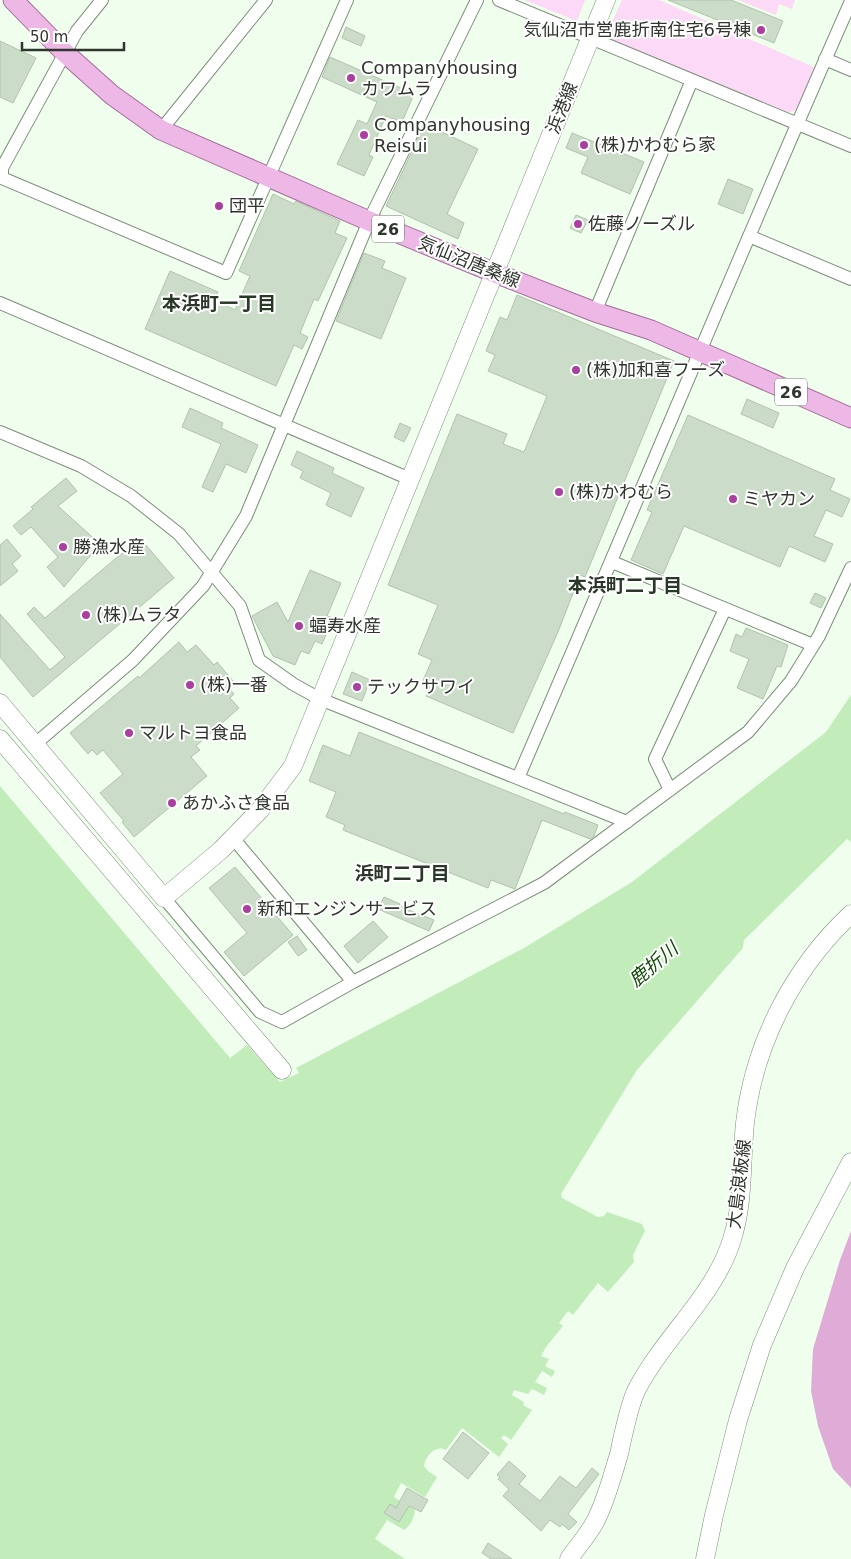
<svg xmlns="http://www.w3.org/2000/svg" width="851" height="1559" font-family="'DejaVu Sans','Noto Sans JP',sans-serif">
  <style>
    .green { fill: #fcd9f6 }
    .forest { fill: #deacd6 }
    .water { fill: #c2edbb }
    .building { fill: #cbddc8; stroke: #b1c3ae }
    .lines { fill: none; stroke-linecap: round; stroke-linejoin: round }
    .street-casing { stroke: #7d8d7a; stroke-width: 14 }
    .secondary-casing { stroke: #7d8d7a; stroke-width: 19 }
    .primary-casing { stroke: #a36c9b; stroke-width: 21 }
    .street { stroke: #fff; stroke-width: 12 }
    .secondary { stroke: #fff; stroke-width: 18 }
    .primary { stroke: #eeb8e6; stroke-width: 19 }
    .poi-dot { fill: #aa3f9f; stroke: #fff; stroke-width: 2 }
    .labels { text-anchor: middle; stroke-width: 4; stroke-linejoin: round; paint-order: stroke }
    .shield { fill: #fff; stroke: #6d726c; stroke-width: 1 }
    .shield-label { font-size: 16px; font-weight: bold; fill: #2f362d }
    .poi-label { font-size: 18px; fill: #2f362d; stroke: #fff; text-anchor: start }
    .street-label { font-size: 18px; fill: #2f362d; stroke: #fff }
    .neighbourhood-label { font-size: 19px; font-weight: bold; fill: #2a3828; stroke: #fff }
    .water-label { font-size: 19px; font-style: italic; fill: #124b09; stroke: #fff }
  </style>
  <rect width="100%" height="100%" fill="#f0feed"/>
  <path class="green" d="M524,0H585L577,21Z
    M622,0H659L816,68L795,111L788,112L613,41L608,32Z
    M738,0H795L792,9L779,4L776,15Z"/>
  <path class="forest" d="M851,1231V1488L833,1469L818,1426L811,1391L813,1349L840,1260Z"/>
  <path class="water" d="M851,695V842L847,839L744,940L743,948L637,1070L561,1194L562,1198L598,1217L604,1216L607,1212L642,1224L645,1231L633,1255L634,1262L608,1292L598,1283L573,1315L568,1311L559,1323L563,1326L546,1347L541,1356L549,1359L545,1366L555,1371L552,1377L542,1371L535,1382L547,1388L544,1395L532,1389L528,1394L514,1390L512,1395L524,1402L523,1405L532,1410L511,1440L504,1435L501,1438L508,1444L499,1457L462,1428L446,1450C436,1444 425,1456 424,1466L428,1471L437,1477L425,1497L401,1483L394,1497L415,1510C414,1519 411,1525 404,1530L387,1520L375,1539L405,1559H0V786L230,1058L247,1045L280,1082L299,1073L296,1068L524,948L632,882L826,732Z"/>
  <path class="building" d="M668,0H731L783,21L774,43Z
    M346,27L365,36L361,46L342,38Z
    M0,41L36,58L13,103L0,97Z
    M330,57L414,94L402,122L386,116L369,155L373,157L364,176L337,164L358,120L367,124L377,102L322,77Z
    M425,124L478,149L447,214L464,223L458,239L386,206Z
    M572,133L644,162L630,194L581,173L588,157L566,148Z
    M728,179L753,189L743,214L718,204Z
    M273,194L294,204L296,201L340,221L335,233L347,238L318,301L314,299L300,333L308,337L302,349L294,345L276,386L145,329L170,271L218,292L215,300L235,310L250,276L239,271Z
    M576,215L588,220L581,233L570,228Z
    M364,253L385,261L382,268L406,278L381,339L336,321Z
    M517,295L674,361L585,577L580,575L558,632L513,733L426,696L430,687L422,683L432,660L418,654L438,605L388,585L457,414L507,434L503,444L524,452L547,396L488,371L495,355L486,351L500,317L507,320Z
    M747,399L779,413L773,428L741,414Z
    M190,408L223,423L221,428L258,445L246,473L226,464L213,492L202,487L221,444L182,427Z
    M688,415L835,479L830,490L850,499L842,517L826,510L814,536L833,544L825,562L789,546L780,567L684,526L663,574L631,560L652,512L647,510Z
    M400,423L411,428L404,442L394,437Z
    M297,451L334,468L332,473L364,488L351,517L326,505L331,493L300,478L303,471L291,465Z
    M66,478L77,491L58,506L100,544L64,587L47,567L58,557L31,527L21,535L13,526L33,509L31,507Z
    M140,538L174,578L33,697L0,657V614L50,670L65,657L27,614L34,607L45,618Z
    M7,539L21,556L12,564L18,571L0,586V545Z
    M310,570L341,583L327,616L333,618L322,644L315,641L309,654L301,651L295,665L273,656L252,616L277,602L288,622Z
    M815,593L826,598L821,608L810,603Z
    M746,628L788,645L781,667L777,666L763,699L737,688L749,659L730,651L736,634L742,637Z
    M179,642L187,652L196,645L214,665L217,662L233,681L227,686L234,694L230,698L239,708L196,746L200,750L191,757L207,776L134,837L122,822L124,821L100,793L123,774L103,750L97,755L92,750L88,754L70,733L138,676L139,678Z
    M352,672L370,680L362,701L343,694Z
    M359,732L564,814L565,812L598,825L594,836L590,839L542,820L515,889L491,880L488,888L343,830L345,825L326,817L336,792L309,781L323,745L350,756Z
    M235,867L293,935L244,976L224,952L247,933L209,888Z
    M384,897L400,904L399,906L434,920L429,931L378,909Z
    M373,921L388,937L358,963L344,946Z
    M297,936L307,950L298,956L288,942Z
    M463,1432L489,1453L468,1479L443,1459Z
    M509,1461L526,1476L519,1484L540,1501L560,1476L576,1488L592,1468L599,1474L568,1514L577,1522L569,1530L562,1524L560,1527L550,1520L541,1531L503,1496L509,1489L498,1479L500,1477L497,1475Z
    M407,1488L428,1500L421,1512L409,1506L399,1522L384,1513L390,1504L396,1508Z
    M488,1543L512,1559H491L482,1553Z"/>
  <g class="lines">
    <g class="street-casing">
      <path id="street" d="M102,0L77,31L2,168V178L226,273L347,0
        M499,0L851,146
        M825,59L851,70
        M161,130L266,0
        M749,236L851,279
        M0,303L410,479
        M595,312L692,80
        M0,432L81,466L131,496L179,534L240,606L259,660L293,684L320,699L627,822
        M612,562L813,645
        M34,745L133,660L203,586L246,516L369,221L477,0
        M518,778C630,520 737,259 851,1
        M670,790L655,759L725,609
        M233,838L353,982
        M164,898L260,1012L282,1022L353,982L544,883L748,732L791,681L819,636L851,568"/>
    </g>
    <g class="secondary-casing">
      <path id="secondary" d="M0,703L164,898L221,850L260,810L293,766L606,0
        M0,739L282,1070
        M569,1559C577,1547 588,1535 595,1522C606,1501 612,1477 619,1454C623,1436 629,1404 637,1389C665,1335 717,1294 733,1236C744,1199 741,1161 745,1123C754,1044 793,968 851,914
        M705,1559L714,1515L738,1420L762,1345L795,1268L851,1162"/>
    </g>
    <g class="primary-casing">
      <path id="primary" d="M13,0L65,53L112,95L161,130L369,221L495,273L595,312L651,330L851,418"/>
    </g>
    <use href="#street" class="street"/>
    <use href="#secondary" class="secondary"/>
    <use href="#primary" class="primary"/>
  </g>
  <g class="poi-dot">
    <circle cx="761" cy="30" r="5"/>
    <circle cx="351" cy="78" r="5"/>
    <circle cx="364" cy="135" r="5"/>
    <circle cx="584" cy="145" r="5"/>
    <circle cx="219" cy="206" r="5"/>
    <circle cx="578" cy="224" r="5"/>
    <circle cx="576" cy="370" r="5"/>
    <circle cx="559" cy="492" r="5"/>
    <circle cx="733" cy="499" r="5"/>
    <circle cx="63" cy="547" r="5"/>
    <circle cx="86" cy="615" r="5"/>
    <circle cx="299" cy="626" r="5"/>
    <circle cx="190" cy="685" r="5"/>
    <circle cx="357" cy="687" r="5"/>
    <circle cx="129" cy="733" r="5"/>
    <circle cx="172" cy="803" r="5"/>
    <circle cx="247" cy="909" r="5"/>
  </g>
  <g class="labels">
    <g class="shield">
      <rect x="372" y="215.5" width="32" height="27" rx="4"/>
      <rect x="775" y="378.5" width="32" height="27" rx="4"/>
    </g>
    <g class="shield-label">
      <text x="388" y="235">26</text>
      <text x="791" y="398">26</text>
    </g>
    <g class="poi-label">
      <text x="751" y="36" text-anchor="end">気仙沼市営鹿折南住宅6号棟</text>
      <text x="361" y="74">Companyhousing<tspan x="361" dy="21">カワムラ</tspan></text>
      <text x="374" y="131">Companyhousing<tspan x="374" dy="21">Reisui</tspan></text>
      <text x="594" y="151">(株)かわむら家</text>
      <text x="229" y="212">団平</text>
      <text x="588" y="230">佐藤ノーズル</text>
      <text x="586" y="376">(株)加和喜フーズ</text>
      <text x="569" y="498">(株)かわむら</text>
      <text x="743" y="505">ミヤカン</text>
      <text x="73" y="553">勝漁水産</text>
      <text x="96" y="621">(株)ムラタ</text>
      <text x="309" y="632">蝠寿水産</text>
      <text x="200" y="691">(株)一番</text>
      <text x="367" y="693">テックサワイ</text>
      <text x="139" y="739">マルトヨ食品</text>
      <text x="182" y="809">あかふさ食品</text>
      <text x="257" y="915">新和エンジンサービス</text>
    </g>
    <g class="street-label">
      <text transform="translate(562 108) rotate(-68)" y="6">浜港線</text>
      <text transform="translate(469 262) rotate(22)" y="6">気仙沼唐桑線</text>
      <text transform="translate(739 1184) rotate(-83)" y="6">大島浪板線</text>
    </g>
    <g class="neighbourhood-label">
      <text x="219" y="310">本浜町一丁目</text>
      <text x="625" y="592">本浜町二丁目</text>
      <text x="402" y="880">浜町二丁目</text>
    </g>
    <g class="water-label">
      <text transform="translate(653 964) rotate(-40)" y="7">鹿折川</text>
    </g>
  </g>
  <path d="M22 42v8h102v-8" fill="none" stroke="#2f362d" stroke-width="2.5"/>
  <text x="30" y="42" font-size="15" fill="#2f362d" stroke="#ffffff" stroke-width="4" paint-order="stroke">50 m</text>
</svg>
